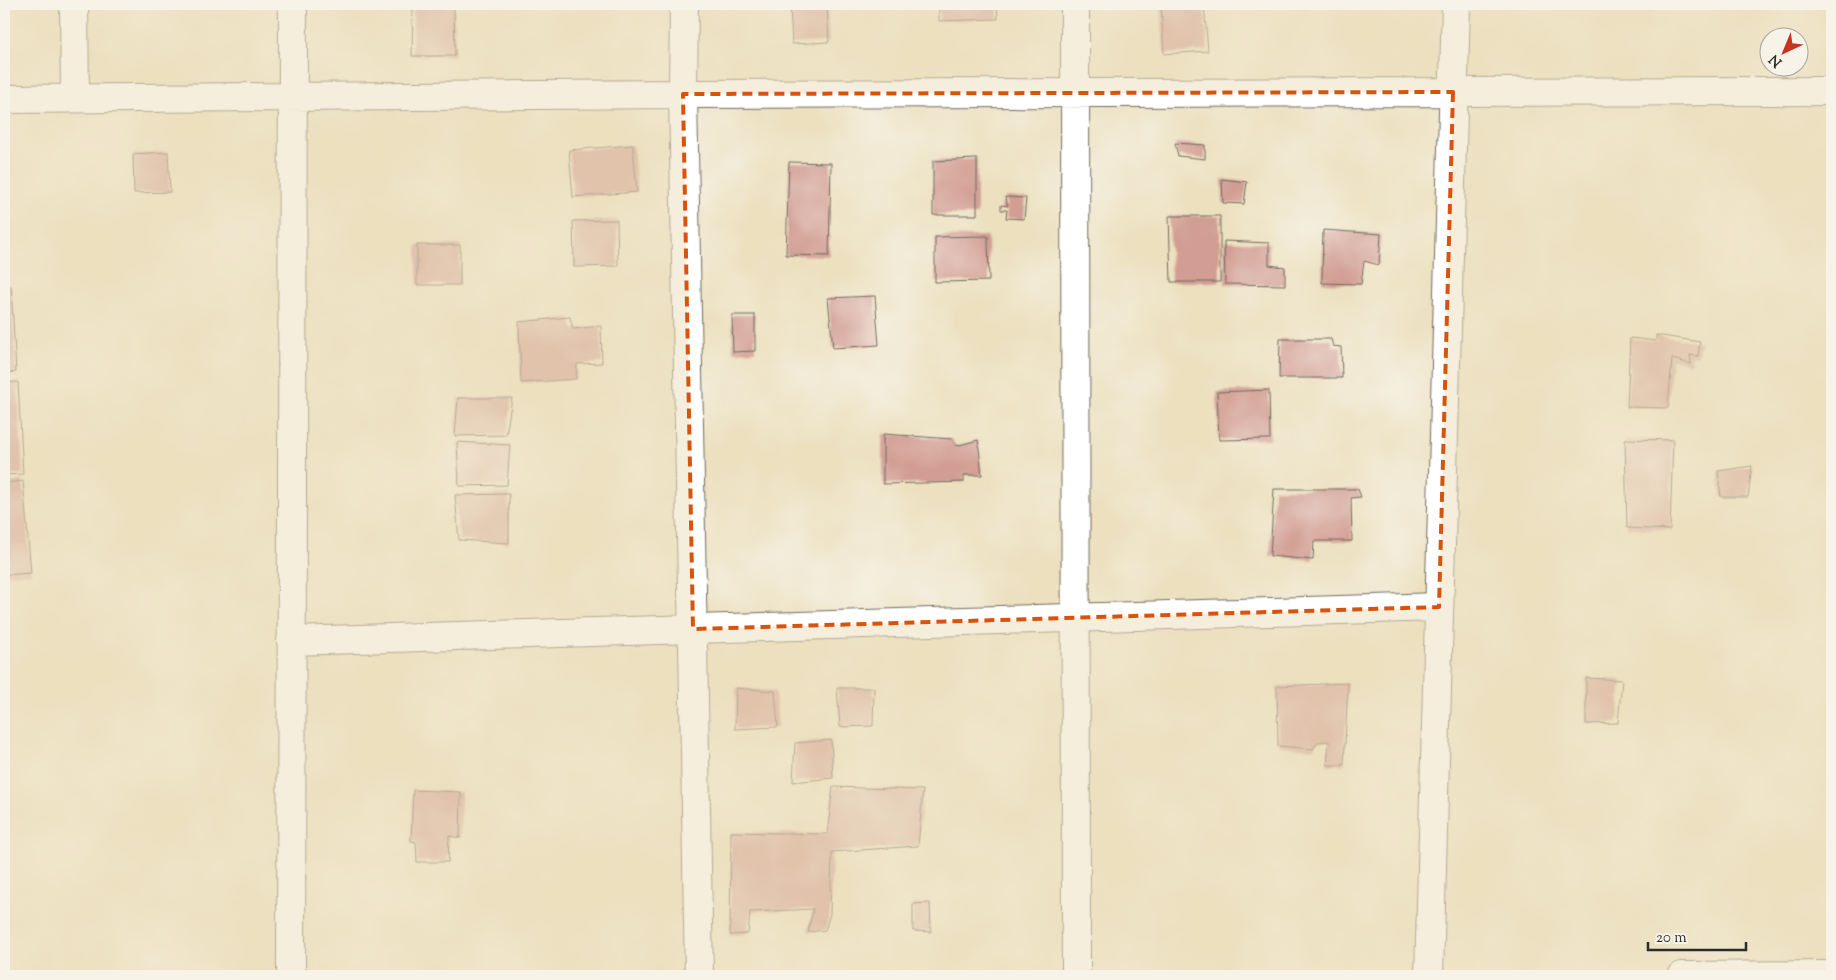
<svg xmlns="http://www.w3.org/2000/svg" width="1836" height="980" font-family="'Sorts Mill Goudy',serif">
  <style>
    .building { fill: #d29d93 }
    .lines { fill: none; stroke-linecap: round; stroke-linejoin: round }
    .minor-casing { stroke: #6f6a5f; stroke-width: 30 }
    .minor { stroke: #fff; stroke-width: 28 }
    .marked { fill: none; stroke: #d5540f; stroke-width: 4; stroke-dasharray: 10 6; stroke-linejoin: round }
  </style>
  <rect width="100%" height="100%" fill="#f7f3e8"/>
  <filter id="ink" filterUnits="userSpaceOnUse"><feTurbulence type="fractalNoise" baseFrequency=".02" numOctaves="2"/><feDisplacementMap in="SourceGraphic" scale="10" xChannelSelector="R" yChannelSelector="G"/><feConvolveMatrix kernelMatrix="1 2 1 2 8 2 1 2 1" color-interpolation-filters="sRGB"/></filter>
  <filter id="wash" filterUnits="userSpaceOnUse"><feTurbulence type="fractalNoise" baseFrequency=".0096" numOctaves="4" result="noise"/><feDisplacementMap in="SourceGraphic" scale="20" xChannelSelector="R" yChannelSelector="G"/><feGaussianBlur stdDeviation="1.12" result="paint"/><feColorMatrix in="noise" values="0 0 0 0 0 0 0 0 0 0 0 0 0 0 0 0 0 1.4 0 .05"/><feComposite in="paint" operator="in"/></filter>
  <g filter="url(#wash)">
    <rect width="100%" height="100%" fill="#ece0bf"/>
    <g id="blocks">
      <path class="building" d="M413,4H454L455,56H412Z
        M790,4H827L829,42L792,44Z
        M939,4H997L998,19L939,21Z
        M1204,4L1208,51L1164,54L1161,5Z
        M1175,143L1205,145V159L1178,156Z
        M633,145L637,192L573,197L569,150Z
        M168,152L170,192L134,193L133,154Z
        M977,159V215H933V161Z
        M789,162L831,163L829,256L786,255Z
        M1222,179L1247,182L1244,204L1223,203Z
        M1005,197L1026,198L1024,219L1006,218L1007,210H1001V205L1008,206Z
        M1169,216H1220V282H1171Z
        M617,220L618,266L574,267L573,221Z
        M1323,230L1381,234L1379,265L1364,261L1361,284L1322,283Z
        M988,236L989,281L935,282V237Z
        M1224,241L1269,243V265L1285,267V285L1225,284Z
        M417,245H460V285H417Z
        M4,286H11L16,372L4,373Z
        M875,296L879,345L833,348L828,298Z
        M732,315H755V351L733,352Z
        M570,317L573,329L601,326L602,363L577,364L576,379L521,383L519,322Z
        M1656,335L1700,342L1698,356L1690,355L1691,364L1672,359L1668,408L1627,407L1630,338L1656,341Z
        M1280,339H1331L1333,346L1341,347L1342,378H1279Z
        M18,382L23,474L4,475V383Z
        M1269,390L1270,439L1219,440L1217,392Z
        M458,398H512L506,435L455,436Z
        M883,434L952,439L956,446L978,440L982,475H964V482L883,484Z
        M1625,439L1673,440L1670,530L1627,528Z
        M457,442L510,445L507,485L459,486Z
        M1752,466L1748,497H1721L1718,471Z
        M23,481L31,573L4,575V483Z
        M1274,489H1358L1361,497L1351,498L1352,541H1314L1313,560L1270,556Z
        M509,494V543L459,540L455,495Z
        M1586,678L1622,680L1618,723L1586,724Z
        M1348,683L1344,765H1327L1329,741L1318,742L1313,749L1278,746L1277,686Z
        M736,688L775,691L778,727L735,729Z
        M837,688H874L873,726L840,727Z
        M831,740L833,778L793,782L795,743Z
        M833,787L923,790L918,846L832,852L830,914L825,930L808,932L813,909L750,912L748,934L730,935L731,832L827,834Z
        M413,790L461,792L460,838L449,836L448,862H417L416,842L411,841Z
        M930,903L931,932L913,931V904Z"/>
    </g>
  </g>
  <g filter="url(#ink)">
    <use href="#blocks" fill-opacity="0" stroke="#6f6a5f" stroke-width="1"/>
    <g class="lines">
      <g class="minor-casing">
        <path id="minor" d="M74,4L75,98
          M684,4L683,94L699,976
          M1075,4L1076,976
          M4,99L683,94L1832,91
          M291,641L1439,607
          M291,976L293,4
          M1429,976L1456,4
          M1682,976L1832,975"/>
      </g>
      <use href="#minor" class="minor"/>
    </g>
  </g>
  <path d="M0 0H1836V980H0ZM1453,92L1439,607L693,629L683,94Z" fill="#ece0bf" fill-opacity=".55" fill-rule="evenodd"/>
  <path class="marked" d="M1453,92L1439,607L693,629L683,94Z"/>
  <rect width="1836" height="980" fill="none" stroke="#f7f3e8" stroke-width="20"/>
  <g transform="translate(1784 52) rotate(224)"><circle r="24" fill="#f7f3e8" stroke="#a5a39c"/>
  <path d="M0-4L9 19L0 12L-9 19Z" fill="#c8321e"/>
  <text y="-8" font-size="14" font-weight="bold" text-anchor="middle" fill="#2b2b2b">N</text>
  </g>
  <path d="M1648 942v8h98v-8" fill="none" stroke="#2b2b2b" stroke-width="2.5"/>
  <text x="1656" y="942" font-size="15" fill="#2b2b2b" stroke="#f7f3e8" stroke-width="4" paint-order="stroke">20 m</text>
</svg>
